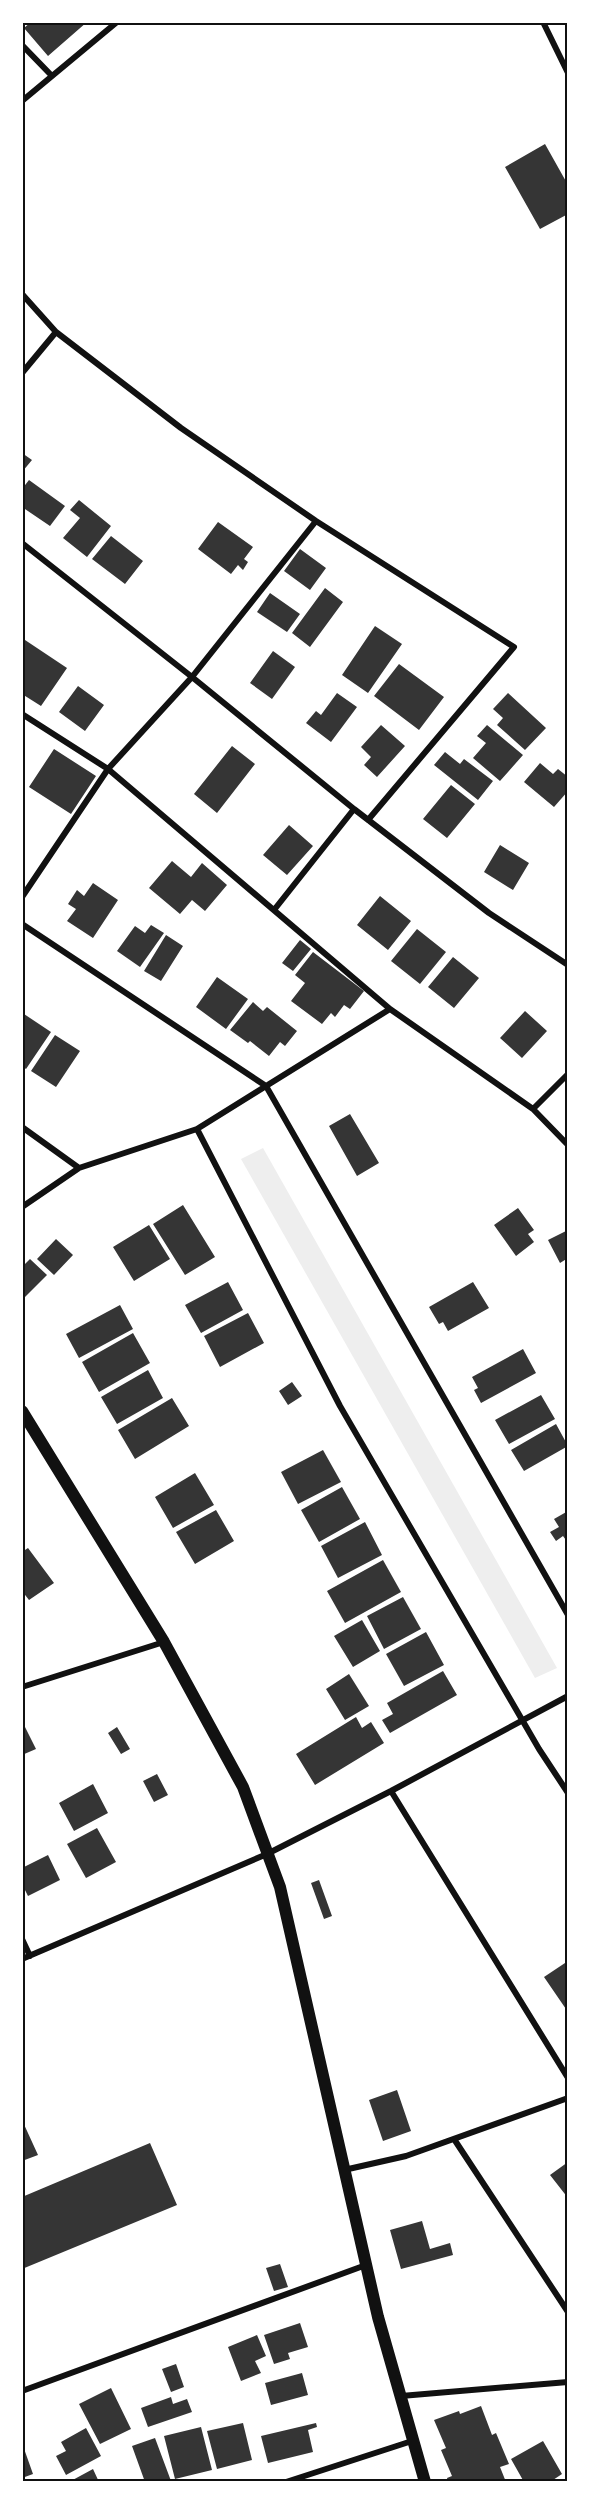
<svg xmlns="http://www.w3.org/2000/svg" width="590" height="2504" font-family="'Fira Sans',sans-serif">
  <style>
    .green { fill: #eee }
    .building { fill: #353535 }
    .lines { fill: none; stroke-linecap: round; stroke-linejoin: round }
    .minor { stroke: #111; stroke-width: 6 }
    .secondary { stroke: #111; stroke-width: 12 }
    .neatline { fill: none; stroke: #111; stroke-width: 2 }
  </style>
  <rect width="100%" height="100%" fill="#fff"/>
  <path class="green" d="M263,1148L557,1668L535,1678L241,1159Z"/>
  <path class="building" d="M31,22H87L48,56L24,28Z
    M545,144L568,185V214L540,229L505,167Z
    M22,453L32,460L22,472Z
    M29,480L65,506L50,526L22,507V489Z
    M79,500L111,526L87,557L63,538L80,518L70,510Z
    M218,522L253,547L244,559L248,562L243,570L238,565L231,574L198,549Z
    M111,536L143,561L125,584L92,559Z
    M300,549L326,568L310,590L284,571Z
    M325,588L343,602L310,647L292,633Z
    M270,593L300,614L287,632L257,612Z
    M375,626L402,644L368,693L342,675Z
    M22,638L67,668L41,706L22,694Z
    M273,651L295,667L272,699L250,683Z
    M399,664L444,697L419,730L374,696Z
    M78,686L104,705L85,731L59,712Z
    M337,693L357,707L331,742L306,723L316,711L321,715Z
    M508,693L546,728L525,750L497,725L503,718L493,709Z
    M381,725L405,746L377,777L364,765L371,757L361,747Z
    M487,725L523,755L500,781L473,758L486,743L477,736Z
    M232,746L255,764L217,813L194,794Z
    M54,749L96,776L71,814L29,787Z
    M445,752L460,764L464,759L493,781L478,800L434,765Z
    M540,763L553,774L558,769L568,777V791L554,807L524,782Z
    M451,785L475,804L447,838L423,819Z
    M289,825L313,846L287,875L263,855Z
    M500,845L529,863L513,890L484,872Z
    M172,861L191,877L202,863L227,885L205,911L192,900L180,914L149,888Z
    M93,883L118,900L93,938L67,921L76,909L68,904L77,890L84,896Z
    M380,896L411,921L388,950L357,925Z
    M151,925L164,933L140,967L117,951L135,926L145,933Z
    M417,929L446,952L420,984L391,961Z
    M166,935L183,946L161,981L144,971Z
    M300,940L311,949L293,971L282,963Z
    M313,952L364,991L350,1009L344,1005L335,1017L331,1013L322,1024L291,1001L305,983L295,975Z
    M453,957L479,978L454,1008L428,987Z
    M217,977L248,999L226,1029L196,1007Z
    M253,1002L263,1011L267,1007L297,1031L285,1046L280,1042L269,1056L250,1041L248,1043L230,1030Z
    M525,1011L547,1031L522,1058L500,1038Z
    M24,1014L51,1032L26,1069L22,1066Z
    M55,1035L80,1051L56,1087L31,1071Z
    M350,1114L379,1163L357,1176L329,1126Z
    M183,1205L215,1257L185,1275L153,1224Z
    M518,1208L534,1230L528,1234L534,1242L516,1256L494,1225Z
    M149,1225L170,1259L134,1281L113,1247Z
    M568,1230V1258L560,1263L548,1240Z
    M56,1239L73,1255L54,1275L37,1259Z
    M30,1259L47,1275L22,1300V1267Z
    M228,1282L243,1310L201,1333L185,1305Z
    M473,1282L489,1308L448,1331L443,1322L439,1324L429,1307Z
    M120,1305L133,1329L79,1358L66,1334Z
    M248,1313L264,1343L220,1367L204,1336Z
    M133,1333L150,1363L99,1392L82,1362Z
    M523,1349L536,1373L481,1403L474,1390L478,1388L472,1377Z
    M148,1370L163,1398L117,1424L101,1397Z
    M292,1382L302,1396L288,1405L279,1391Z
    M541,1395L555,1419L509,1444L495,1420Z
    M172,1398L189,1426L135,1459L118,1430Z
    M556,1424L568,1446L524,1471L511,1450Z
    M323,1450L341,1482L298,1504L281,1472Z
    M195,1473L214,1505L173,1528L155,1497Z
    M342,1487L360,1519L319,1542L301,1510Z
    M216,1510L234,1541L195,1564L176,1532Z
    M568,1511V1543L563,1536L556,1541L550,1532L559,1527L554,1519Z
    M365,1522L382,1555L338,1578L321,1546Z
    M28,1548L54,1583L29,1600L22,1591V1552Z
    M383,1560L401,1592L345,1623L327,1591Z
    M403,1597L421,1629L384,1649L367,1616Z
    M362,1620L380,1651L353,1667L334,1636Z
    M426,1632L444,1665L404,1686L386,1654Z
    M443,1671L457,1695L390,1733L382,1720L393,1714L387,1703Z
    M349,1674L369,1706L345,1720L326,1689Z
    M356,1717L362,1728L371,1722L384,1743L315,1785L296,1754Z
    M22,1721L36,1749L22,1755Z
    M117,1727L130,1749L121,1754L108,1733Z
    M157,1774L168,1795L154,1802L143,1781Z
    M93,1784L108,1813L74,1831L59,1803Z
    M97,1828L116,1862L86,1878L67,1844Z
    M48,1855L60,1880L28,1896L22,1884V1868Z
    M319,1880L332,1916L324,1919L311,1883Z
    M568,1961V2012L544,1977Z
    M397,2090L411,2131L383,2141L369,2100Z
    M22,2120L38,2155L22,2161Z
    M150,2143L177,2205L22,2269V2197Z
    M568,2162V2198L550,2175Z
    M422,2221L430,2249L450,2243L453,2255L401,2269L390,2230Z
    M280,2264L288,2287L274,2291L266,2268Z
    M300,2323L308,2347L288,2353L290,2359L274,2364L264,2335Z
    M257,2335L266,2356L255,2361L261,2373L241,2381L228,2347Z
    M176,2364L184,2387L171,2392L162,2369Z
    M302,2373L308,2395L271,2405L265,2383Z
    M111,2388L131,2429L100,2444L79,2404Z
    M171,2397L173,2404L187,2399L192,2412L148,2427L141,2408Z
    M481,2406L492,2435L496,2433L509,2464L500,2467L506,2482H448L447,2478L452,2476L441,2450L446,2448L434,2420L459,2411L460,2414Z
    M243,2423L252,2460L217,2469L207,2431Z
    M316,2423L317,2427L308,2430L313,2452L268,2463L261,2436Z
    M201,2427L212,2470L175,2479L164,2436Z
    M86,2428L101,2456L66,2475L56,2456L66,2451L61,2442Z
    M155,2438L171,2481L169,2482H145L132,2446Z
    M543,2441L562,2474L550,2482H524L511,2459Z
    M22,2443L33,2474L22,2478Z
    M93,2469L99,2482H69Z"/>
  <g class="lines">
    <path class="minor" d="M543,22L568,73
      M22,45L52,76
      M22,101L117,22
      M22,294L56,332L22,373
      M56,332L181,428L316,521L514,647L368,820
      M316,521L192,677L354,809L489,913L568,965
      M22,543L192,677L108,769L22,897
      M22,714L108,769L390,1009L197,1129
      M274,910L354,809
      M22,924L266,1086L568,1615
      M390,1009L533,1109L568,1074
      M533,1109L568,1145
      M22,1127L79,1168
      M22,1207L79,1168L197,1129L340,1406L539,1749L568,1793
      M22,1687L164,1642
      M391,1791L568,2078
      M22,1939L30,1956
      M22,1959L267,1854L391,1791L568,1696
      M454,2139L568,2312
      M344,2170L406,2156L568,2098
      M22,2391L366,2265
      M401,2396L568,2382
      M286,2482L412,2441"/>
    <path class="secondary" d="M22,1411L164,1642L243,1787L280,1887L378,2317L425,2482"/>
  </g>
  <rect width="590" height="2504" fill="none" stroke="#ffffff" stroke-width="48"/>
  <rect x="24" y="24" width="542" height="2456" class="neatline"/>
</svg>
